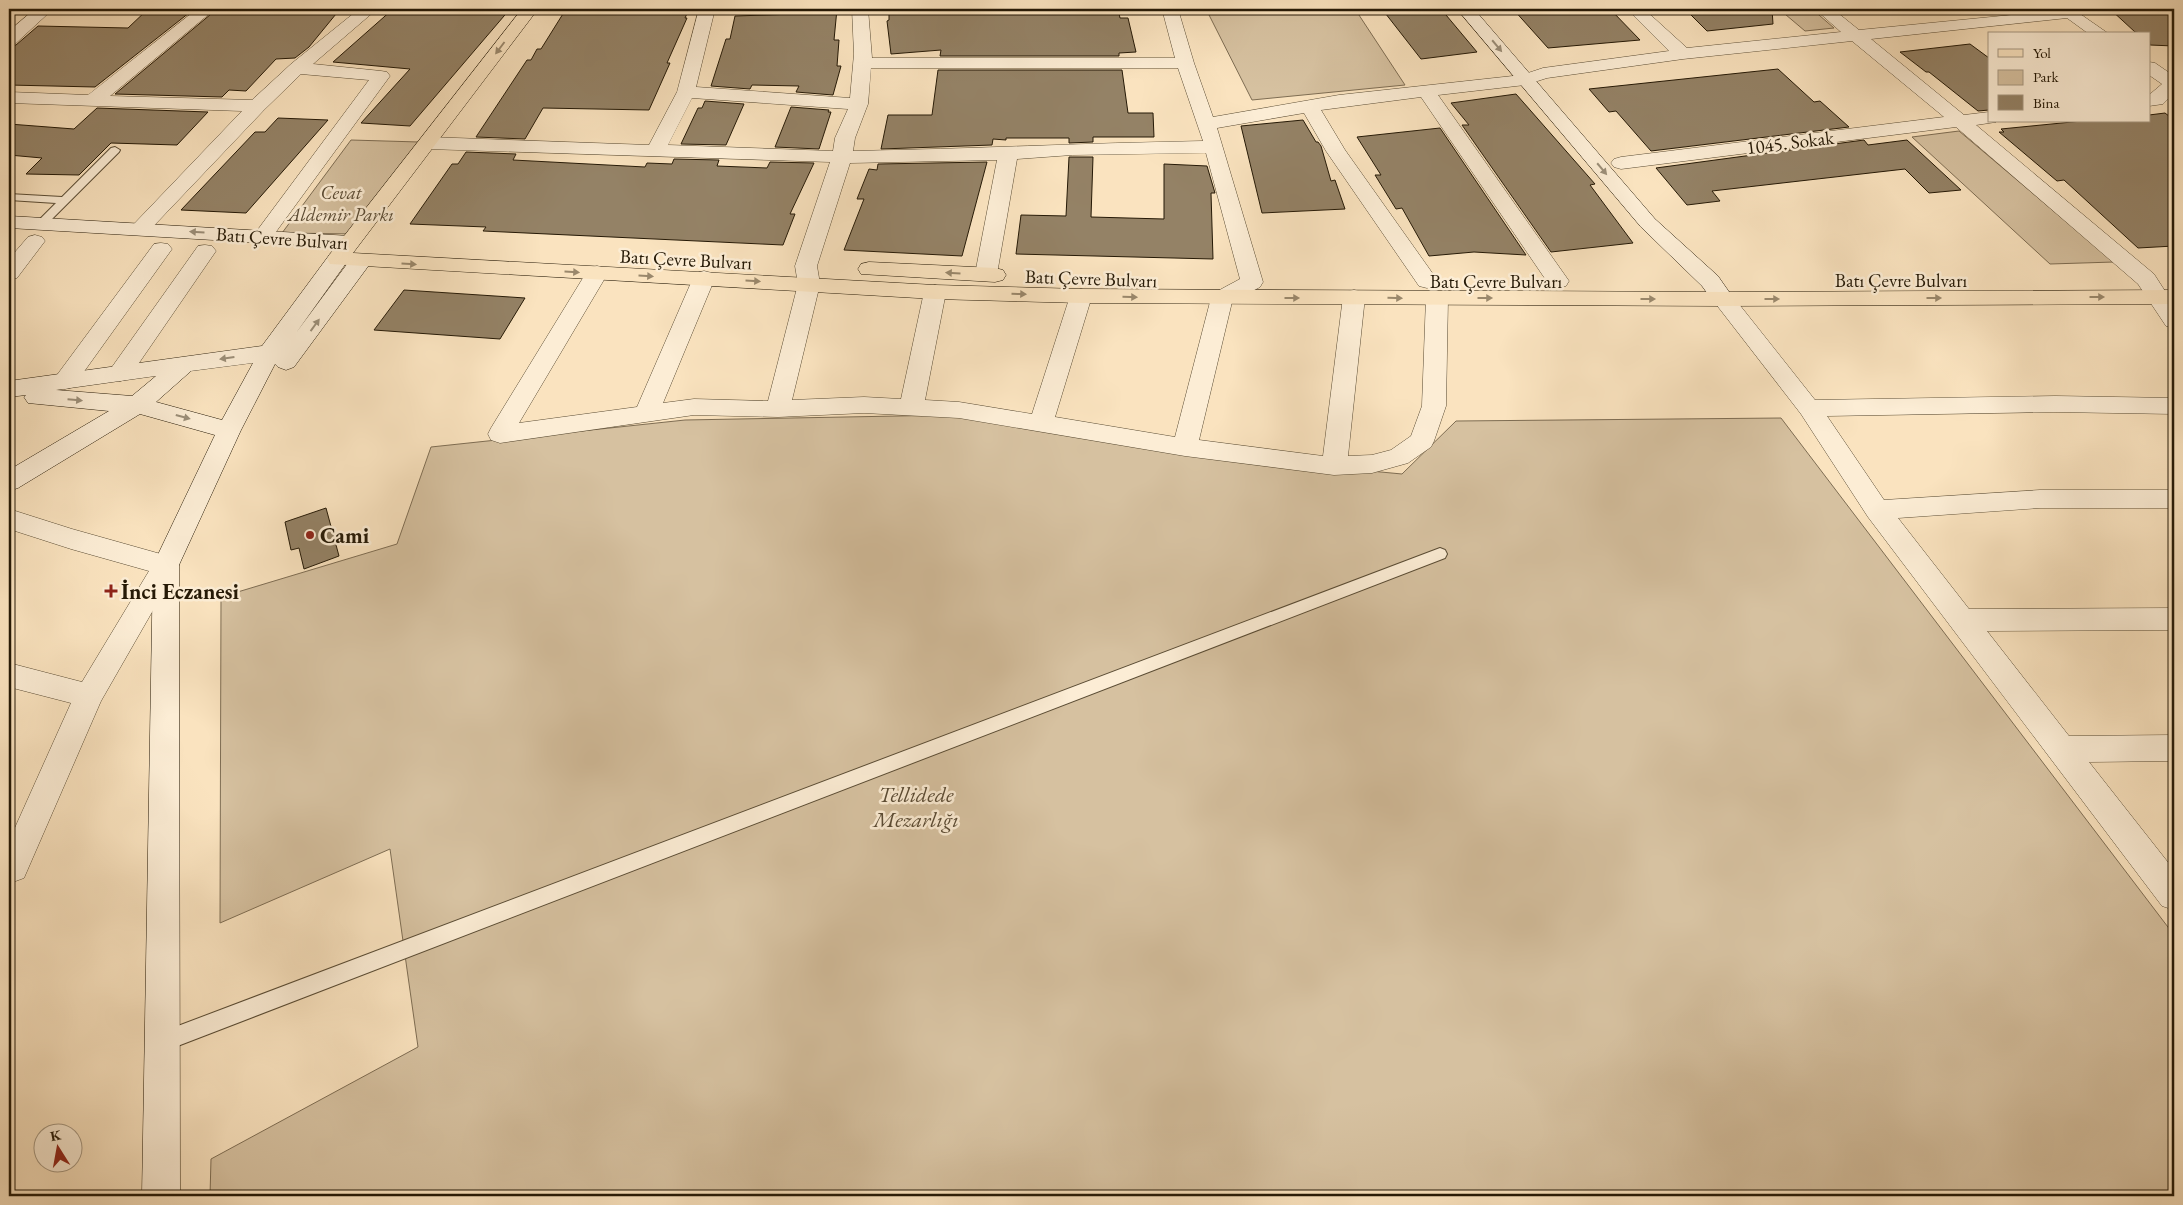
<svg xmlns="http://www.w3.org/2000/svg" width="2183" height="1205" font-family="'EB Garamond',serif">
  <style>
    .green { fill: #d6c1a0; stroke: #7e6d53 }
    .building { fill: #948266; stroke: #251906 }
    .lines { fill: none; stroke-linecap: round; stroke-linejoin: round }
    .lane-casing { stroke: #5a4c34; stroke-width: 2 }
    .street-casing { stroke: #5a4c34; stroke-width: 1 }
    .secondary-casing { stroke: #251906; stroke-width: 1 }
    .primary-casing { stroke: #251906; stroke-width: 1 }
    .lane { fill: #fcedd5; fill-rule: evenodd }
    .street { fill: #fcedd5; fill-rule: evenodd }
    .secondary { fill: #fcedd5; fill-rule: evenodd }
    .primary { fill: #fae3bf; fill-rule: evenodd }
    .oneway { fill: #9b8e78 }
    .oneway2 { fill: #9a886c }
    .poi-dot { fill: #8f2418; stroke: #fcedd5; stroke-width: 2 }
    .labels { text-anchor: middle; stroke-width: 5; stroke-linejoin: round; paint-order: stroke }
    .far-street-label { font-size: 19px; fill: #251906; stroke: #fcedd5 }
    .far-park-label { font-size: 19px; font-style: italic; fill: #5a4b34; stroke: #fcedd5 }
    .poi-label { font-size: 22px; font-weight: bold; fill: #251906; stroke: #fcedd5; text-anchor: start }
    .park-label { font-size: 22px; font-style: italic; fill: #5a4b34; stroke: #fcedd5 }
  </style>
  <rect width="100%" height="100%" fill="#fae3bf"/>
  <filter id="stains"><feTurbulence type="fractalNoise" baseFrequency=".004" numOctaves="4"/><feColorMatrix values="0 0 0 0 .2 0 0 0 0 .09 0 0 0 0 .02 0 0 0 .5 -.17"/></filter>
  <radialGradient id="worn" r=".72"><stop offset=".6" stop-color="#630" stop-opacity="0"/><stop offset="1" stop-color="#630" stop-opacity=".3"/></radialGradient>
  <path class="green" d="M1206,9H1355L1405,85L1252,100Z
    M1779,9H1812L1834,28L1805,31Z
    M1959,131L2114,262L2050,264L1912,137Z
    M351,140L419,142L357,234L282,233Z
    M952,415L1243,459L1402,474L1456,421L1781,418L2174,935V1196H210L211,1159L418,1047L390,849L220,923L221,597L397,544L431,447L685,420Z"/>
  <path class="building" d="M148,9H194L95,87L9,85V47L16,45L38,26L128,28Z
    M217,9H271L267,14H336L309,47L295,58L276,59L246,91L229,90L222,97L115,94Z
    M393,9H510L410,126L361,123L410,69L333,62Z
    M566,9H689L685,18H687L667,63H670L649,110L543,108L525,139L476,137L527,60H531L537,49H541Z
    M796,9H837L834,40H839L837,66H841L833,95L796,92L799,86L752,85L750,89L711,86L726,39H730L735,16L795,14Z
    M889,9H1118L1120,18H1128L1136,52L1119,53V56H940L941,50L891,54L887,21L889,20Z
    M1382,9H1441L1477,52L1421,59Z
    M1513,9H1610L1640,40L1548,48Z
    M1685,9H1772L1773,24L1707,31Z
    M2110,9H2174V46L2150,45L2149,34L2135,32Z
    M1970,44L1989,58V110L1978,111L1929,72H1926L1900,52Z
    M1778,69L1814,102L1820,101L1849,127L1651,151L1616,111L1609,112L1589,89Z
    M938,70H1122L1128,113H1153L1154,137H1093V142L1069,143V138H1006V140L993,139L992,145L881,149L888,115H932Z
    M1516,94L1595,184L1590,185L1633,243L1551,252L1462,125H1469L1451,103Z
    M705,101L744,104L726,145L681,144L698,108H702Z
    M791,107L829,110L828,112H831L819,149L775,147Z
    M97,108L208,112L177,145L111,143L79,175L26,174L42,158L9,155V124L74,129Z
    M2165,113L2174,120V246L2138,248L2064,180L2057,181L1999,132H2004L2001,129L2082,121H2149V115Z
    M278,118L328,120L246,213L181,210L255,132H265Z
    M1303,120L1316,142H1318L1321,146L1331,181L1335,180L1345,209L1262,213L1241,126Z
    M1440,128L1526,255L1474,252L1429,256L1402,208L1396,209L1375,175H1381L1357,137Z
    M1864,140L1868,145L1907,140L1961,190L1929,193L1905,169L1712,191L1720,201L1687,205L1656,168Z
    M466,152L516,154L513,160L645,167L647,163L672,164L674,159L719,160L717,166L767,168L770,162L814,163L790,214H795L783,245L483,231L486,227L410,224L452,164H458Z
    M1069,157H1093L1091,217L1164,219V164L1207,166L1215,193H1211L1213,259L1016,254L1021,215L1066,216Z
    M987,162L962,256L844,250L864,199H857L869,169L877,170L878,164Z
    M404,290L525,298L500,339L374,330Z
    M326,508L339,556L304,569L299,548L291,550L285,522Z"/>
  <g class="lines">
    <g class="lane-casing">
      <path id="lane" d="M115,147L120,150L119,152L45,226H37L35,224L56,203L9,200V194L62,197L111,148Z
        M1440,548L1445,550L1447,554L1445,558L162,1052L155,1049L152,1042L155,1035L162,1032Z"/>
    </g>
    <g class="street-casing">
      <path id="street" d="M35,9H53L15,44L9,45V31Z
        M197,9H215L110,96L252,100L291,64L359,9H377L313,64L381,71L387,72L390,76L270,240L263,242L256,240L253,236L369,80L301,74L264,110L147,233L140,235L133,233L130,229L133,225L242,111L9,103V92L88,95Z
        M699,9H715L696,87L850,98L854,54L852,9H868L872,58H1175L1162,9H1178L1194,63L1213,117L1339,95L1522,75L1543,68L1669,51L1627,9H1644L1687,48L1841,32L1815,9H1833L1859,30L2073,9L2109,34H2089L2067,18L1871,39L1964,115L1989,112V121L1996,122L1976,125L2154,274L2174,305V328L2166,326L2138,284L1956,127L1621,169L1614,167L1611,163L1614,159L1621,157L1944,117L1852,41L1683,59L1547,78L1525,85L1438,95L1569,281L1566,286L1558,288L1550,286L1421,97L1321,110L1345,150L1438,281L1435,286L1427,288L1419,286L1326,151L1304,113L1217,128L1263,282L1260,287L1232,302L1199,440L1323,456L1343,297L1346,292L1354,290L1362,292L1365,297L1348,456L1372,455L1391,450L1411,436L1422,406L1426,298L1429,293L1437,291L1445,293L1448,298L1446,406L1434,441L1431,447L1408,463L1372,473L1334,475L1185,456L959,418L864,413L778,417L694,415L500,443L491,440L488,434L491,428L586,273L589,268L597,266L605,268L608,273L519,423L637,407L693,278L696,273L704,271L712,273L715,278L663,403L694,399L768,401L798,284L795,266L830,162L428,149L421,147L418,143L421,139L428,137L649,145L677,92ZM871,68H1178L1203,141C1086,143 969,149 853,151L855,138L868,104ZM692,98L848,109L835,138L833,151L668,145ZM1206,153L1240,279L1214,293L1211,298L1175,437L1055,417L1092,296L1089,291L1081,289L1073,291L1070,296L1032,414L959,402L925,400L946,292L943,287L935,285L927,287L924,292L901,399L864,397L792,400L820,284L817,266L850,163L997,160L975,274L978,279L986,281L994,279L997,274L1017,159L1072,155Z
        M2149,62L2155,63L2174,76V93L2163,104L2149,106V95L2162,84L2149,75Z
        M35,235L42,237L45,241L17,278L9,280V259L28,237Z
        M161,243L168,244L172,249L73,387L65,389L57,387L53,381L57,375L154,244Z
        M205,245L212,246L216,251L128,379L120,381L112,379L108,373L112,367L198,246Z
        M1723,292L1731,294L1815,400L2055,396L2174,398V414L2055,412L1827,416L1884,500L2040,490H2174V508H2040L1898,518L1969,609L2174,608V630L1987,631L2069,736L2174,735V761L2089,762L2174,870V910L2162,906L1868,517L1801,414L1712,299L1715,294Z
        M9,509L72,529L175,558L179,565L101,701L24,878L13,882L9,880V841L71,703L9,687V663L82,682L149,571L71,549L9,529Z"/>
    </g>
    <g class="secondary-casing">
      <path id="secondary" d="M1457,9H1474L1655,219L1718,276L1734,299L1731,304L1723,306L1715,304L1702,286L1641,227Z
        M9,216L350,236L357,238L360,242L357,246L350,248L9,228Z
        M338,253L346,254L349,259L296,333L353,256L361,254L369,256L372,261L294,367L286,370L278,367L275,364L241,430L179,565L180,1196H142L153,565L215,435L140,414L18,488L9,491V470L109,411L28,403L24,397L26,395L9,397V381L262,346L330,254ZM253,363L222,420L156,402L191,371ZM156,376L132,396L56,390Z"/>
    </g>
    <g class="primary-casing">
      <path id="primary" d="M522,9H538L353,253L935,285L1081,289L1723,292L2174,290V304L1723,306L1081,303L935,299L330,264L327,259L330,254Z
        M869,262L995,268L1003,270L1006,275L1003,280L995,282L861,274L858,269L861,264Z"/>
    </g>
    <use href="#lane" class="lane"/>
    <use href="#street" class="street"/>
    <use href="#secondary" class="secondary"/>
    <use href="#primary" class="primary"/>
  </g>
  <defs><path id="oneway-solid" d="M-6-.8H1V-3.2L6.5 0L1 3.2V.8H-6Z" transform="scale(1.25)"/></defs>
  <g class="oneway">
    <use href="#oneway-solid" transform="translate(1497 46) rotate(50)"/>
    <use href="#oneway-solid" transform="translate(1602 169) rotate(50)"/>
    <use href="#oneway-solid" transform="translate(197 232) rotate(-177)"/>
    <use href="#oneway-solid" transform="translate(315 325) rotate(-54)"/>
    <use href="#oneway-solid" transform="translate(227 358) rotate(172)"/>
    <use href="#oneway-solid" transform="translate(75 400) rotate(5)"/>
    <use href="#oneway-solid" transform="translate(183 417) rotate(15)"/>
  </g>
  <g class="oneway2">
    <use href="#oneway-solid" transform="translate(500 48) rotate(127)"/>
    <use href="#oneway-solid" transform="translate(409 264) rotate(3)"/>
    <use href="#oneway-solid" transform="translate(572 272) rotate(3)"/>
    <use href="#oneway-solid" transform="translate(953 273) rotate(-177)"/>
    <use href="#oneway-solid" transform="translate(646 276) rotate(3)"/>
    <use href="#oneway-solid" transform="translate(753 281) rotate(3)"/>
    <use href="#oneway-solid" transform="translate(1019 294) rotate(2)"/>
    <use href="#oneway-solid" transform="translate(1130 297) rotate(1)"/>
    <use href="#oneway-solid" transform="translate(2097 297)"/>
    <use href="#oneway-solid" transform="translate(1292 298)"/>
    <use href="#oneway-solid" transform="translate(1395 298) rotate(1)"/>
    <use href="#oneway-solid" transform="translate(1485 298)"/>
    <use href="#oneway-solid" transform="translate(1934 298)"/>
    <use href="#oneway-solid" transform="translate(1648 299)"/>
    <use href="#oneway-solid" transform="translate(1772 299)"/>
  </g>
  <g class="poi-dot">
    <circle cx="310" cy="535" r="5"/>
    <path d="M108.5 583.5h5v5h5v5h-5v5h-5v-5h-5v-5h5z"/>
  </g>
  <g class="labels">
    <g class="far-street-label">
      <text transform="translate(1790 142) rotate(-7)" y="7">1045. Sokak</text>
      <text transform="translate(282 238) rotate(4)" y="7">Batı Çevre Bulvarı</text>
      <text transform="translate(686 259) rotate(3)" y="7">Batı Çevre Bulvarı</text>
      <text transform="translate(1091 278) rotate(2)" y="7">Batı Çevre Bulvarı</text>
      <text x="1901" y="287">Batı Çevre Bulvarı</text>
      <text x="1496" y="288">Batı Çevre Bulvarı</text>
    </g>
    <g class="far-park-label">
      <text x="341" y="199">Cevat<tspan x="341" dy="22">Aldemir Parkı</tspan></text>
    </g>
    <g class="poi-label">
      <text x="320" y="543">Cami</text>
      <text x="121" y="599">İnci Eczanesi</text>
    </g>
    <g class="park-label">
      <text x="916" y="802">Tellidede<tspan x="916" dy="25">Mezarlığı</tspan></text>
    </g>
  </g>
  <rect width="2183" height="1205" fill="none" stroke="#fae3bf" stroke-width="30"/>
  <rect x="10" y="10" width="2163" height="1185" fill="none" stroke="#251906" stroke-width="2.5"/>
  <rect x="15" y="15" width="2153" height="1175" fill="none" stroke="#251906"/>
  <rect x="1988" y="32" width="162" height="90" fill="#fcedd5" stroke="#a69882"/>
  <rect x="1998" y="49" width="25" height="8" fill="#fae3bf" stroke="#a69882"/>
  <text x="2033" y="58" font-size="15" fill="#251906">Yol</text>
  <rect x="1998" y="70" width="25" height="15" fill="#d6c1a0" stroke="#a69882"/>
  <text x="2033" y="82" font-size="15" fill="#251906">Park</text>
  <rect x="1998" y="95" width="25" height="15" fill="#948266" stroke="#a69882"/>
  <text x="2033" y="108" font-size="15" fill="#251906">Bina</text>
  <g transform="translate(58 1148) rotate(349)"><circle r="24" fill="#fcedd5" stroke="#a69882"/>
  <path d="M0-4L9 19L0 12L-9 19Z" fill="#8f2418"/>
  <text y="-8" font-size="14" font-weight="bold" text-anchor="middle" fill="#251906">K</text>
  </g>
  <rect width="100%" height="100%" filter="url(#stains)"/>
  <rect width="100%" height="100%" fill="url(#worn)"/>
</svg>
